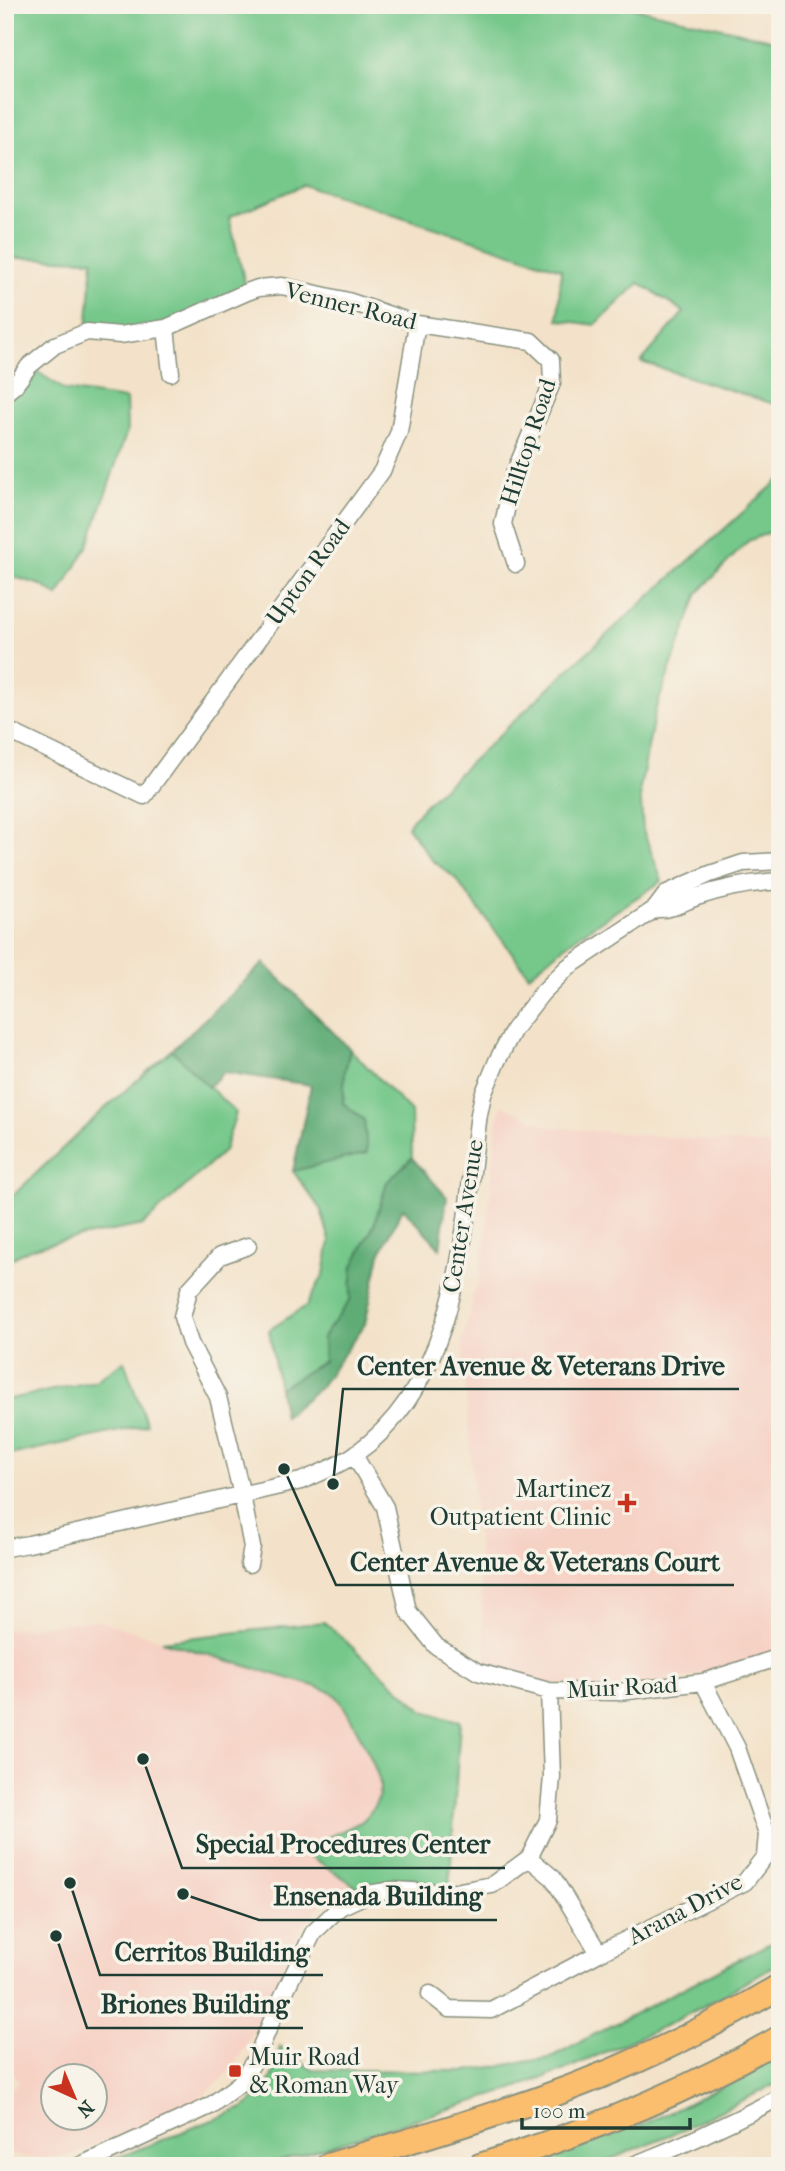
<svg xmlns="http://www.w3.org/2000/svg" width="785" height="2171" font-family="'IM FELL French Canon',serif">
  <style>
    .built { fill: #f6d2c5; fill-rule: evenodd }
    .green { fill: #74c78a; stroke: #4a825f; stroke-width: 2 }
    .forest { fill: #5fac76; stroke: #3f7455; stroke-width: 2 }
    .lines { fill: none; stroke-linecap: round; stroke-linejoin: round }
    .minor-casing { stroke: #89907e; stroke-width: 19 }
    .highway-casing { stroke: #89907e; stroke-width: 28 }
    .minor { stroke: #fff; stroke-width: 16 }
    .highway { stroke: #fbbe6e; stroke-width: 24 }
    .poi-dot { fill: #c8321e; stroke: #f7f3e8; stroke-width: 2.5 }
    .labels { text-anchor: middle; stroke-width: 7; stroke-linejoin: round; paint-order: stroke }
    .street-label { font-size: 24px; fill: #1f3d34; stroke: #f7f3e8 }
    .poi-label { font-size: 24px; fill: #1f3d34; stroke: #f7f3e8; text-anchor: end }
    .leader { fill: none; stroke: #1f3d34; stroke-width: 2.5 }
    .callout-dot { fill: #1f3d34; stroke: #f7f3e8; stroke-width: 2.5 }
    .callout-label { font-size: 26px; text-anchor: middle; font-weight: bold; fill: #1f3d34; stroke: #f7f3e8; stroke-width: 7; stroke-linejoin: round; paint-order: stroke }
  </style>
  <rect width="100%" height="100%" fill="#f7f3e8"/>
  <filter id="ink" filterUnits="userSpaceOnUse"><feTurbulence type="fractalNoise" baseFrequency=".0143" numOctaves="2"/><feDisplacementMap in="SourceGraphic" scale="14" xChannelSelector="R" yChannelSelector="G"/><feConvolveMatrix kernelMatrix="1 2 1 2 8 2 1 2 1" color-interpolation-filters="sRGB"/></filter>
  <filter id="wash" filterUnits="userSpaceOnUse"><feTurbulence type="fractalNoise" baseFrequency=".00686" numOctaves="4" result="noise"/><feDisplacementMap in="SourceGraphic" scale="28" xChannelSelector="R" yChannelSelector="G"/><feGaussianBlur stdDeviation="1.57" result="paint"/><feColorMatrix in="noise" values="0 0 0 0 0 0 0 0 0 0 0 0 0 0 0 0 0 1.4 0 .05"/><feComposite in="paint" operator="in"/></filter>
  <g filter="url(#wash)">
    <rect width="100%" height="100%" fill="#f3e2c9"/>
    <path class="built" d="M502,1105L548,1127L780,1146V1657L619,1692L497,1677L486,1660L462,1341L472,1303L473,1292L478,1285L486,1236L497,1122Z
      M97,1620L329,1691L336,1696L349,1716L378,1774L380,1786L374,1807L361,1822L302,1850L354,1884L333,1896L317,1909L303,1925L294,1941L272,1993L235,2065L220,2081L198,2100L77,2153L39,2159L20,2157L5,2151V2095L19,2081L5,2066V1630ZM52,2076H94V2118H52Z"/>
    <path class="green" d="M5,5H621L780,41V406L641,362L684,312L639,283L595,325L558,320L561,269L304,185L229,217L247,292L166,328L87,332L93,260L20,258L5,260Z
      M29,366L65,390L126,399L127,431L88,546L58,596L41,585L5,574V393Z
      M780,479V528L748,541L698,593L655,711L640,789L643,830L662,881L575,938L529,975L454,877L432,860L407,826L423,807L582,657Z
      M350,1049L411,1112L412,1158L387,1182L374,1225L353,1266L350,1301L323,1337L324,1361L279,1389L269,1330L306,1306L324,1274L330,1241L321,1210L293,1171L367,1153L364,1120L343,1103L345,1071Z
      M172,1050L236,1113L224,1151L143,1225L59,1241L30,1249L5,1262V1203L103,1110Z
      M124,1361L147,1425L5,1456V1400L95,1381Z
      M324,1622L424,1711L460,1721L449,1893L368,1894L301,1850L361,1822C371,1814 381,1798 380,1784C378,1769 346,1705 335,1695C331,1691 326,1690 321,1688L162,1641Z
      M780,1938V1962L717,1999L669,2024L562,2071L504,2092L265,2166H96L243,2108C268,2091 275,2075 280,2047L313,2070L467,2071L549,2058Z
      M780,2056V2082L677,2132L594,2166H480L573,2135L635,2128L681,2107Z"/>
    <path class="forest" d="M264,963L350,1049L345,1071L343,1103L364,1120L367,1153L293,1171L311,1085L224,1072L208,1087L172,1050Z
      M412,1158L447,1197L440,1248L403,1208L380,1254L365,1324L321,1386L284,1417L279,1389L324,1361L323,1337L350,1301L353,1266L374,1225L387,1182Z"/>
  </g>
  <g filter="url(#ink)">
    <g class="lines">
      <g class="minor-casing">
        <path id="minor" d="M166,328L171,373
          M5,393L15,385L29,366L55,345L87,332L120,335L166,328L247,292L258,288L282,286L348,301L417,324L531,341L551,360L552,383L514,474L503,524L516,564
          M5,729L144,796L382,471L399,432L417,324
          M655,909C674,910 680,903 697,897C725,887 750,883 780,881
          M248,1246L220,1256L189,1290L182,1317L190,1343L218,1397L242,1495L252,1547L249,1564
          M354,1455L385,1507L408,1611L436,1646L478,1672L549,1691L619,1692L703,1682L780,1657
          M5,1548L29,1544L301,1481C320,1473 338,1466 354,1455C461,1380 463,1231 479,1114L483,1095L497,1061L514,1029L542,993L568,967L655,909L667,893L710,874L743,863L780,861
          M529,1858L553,1878L599,1953
          M430,1994L449,2009L491,2010L599,1953L745,1882L765,1856L767,1834L737,1748L703,1682
          M79,2166L210,2106L240,2083L256,2058L278,2006L313,1933L340,1907L368,1894L393,1890L449,1893L492,1885L529,1858L548,1820L552,1777L549,1691
          M631,2166C682,2146 731,2123 780,2097"/>
      </g>
      <g class="highway-casing">
        <path id="highway" d="M328,2166C398,2144 468,2124 537,2100C622,2070 703,2032 780,1986
          M480,2166C585,2133 685,2093 780,2038"/>
      </g>
      <use href="#minor" class="minor"/>
      <use href="#highway" class="highway"/>
    </g>
  </g>
  <g class="poi-dot">
    <path d="M623.5 1492.5h7v7h7v7h-7v7h-7v-7h-7v-7h7z"/>
    <rect x="228" y="2064" width="14" height="14" rx="3.5"/>
  </g>
  <g class="labels">
    <g class="street-label">
      <text transform="translate(351 306) rotate(14)" y="8">Venner Road</text>
      <text transform="translate(528 442) rotate(-72)" y="8">Hilltop Road</text>
      <text transform="translate(308 572) rotate(-54)" y="8">Upton Road</text>
      <text transform="translate(463 1216) rotate(-81)" y="8">Center Avenue</text>
      <text transform="translate(622 1687) rotate(-3)" y="8">Muir Road</text>
      <text transform="translate(685 1909) rotate(-28)" y="8">Arana Drive</text>
    </g>
    <g class="poi-label">
      <text x="611" y="1497">Martinez<tspan x="611" dy="28">Outpatient Clinic</tspan></text>
      <text x="249" y="2065" text-anchor="start">Muir Road<tspan x="249" dy="28">&amp; Roman Way</tspan></text>
    </g>
  </g>
  <path class="leader" d="M333 1484L343 1389H739M284 1469L336 1585H734M143 1759L182 1868H505M183 1894L259 1920H497M70 1883L100 1975H323M56 1936L87 2028H303"/>
  <g class="callout-dot">
    <circle cx="333" cy="1484" r="7"/>
    <circle cx="284" cy="1469" r="7"/>
    <circle cx="143" cy="1759" r="7"/>
    <circle cx="183" cy="1894" r="7"/>
    <circle cx="70" cy="1883" r="7"/>
    <circle cx="56" cy="1936" r="7"/>
  </g>
  <g class="callout-label">
    <text x="541" y="1375">Center Avenue &amp; Veterans Drive</text>
    <text x="535" y="1571">Center Avenue &amp; Veterans Court</text>
    <text x="343" y="1853">Special Procedures Center</text>
    <text x="378" y="1905">Ensenada Building</text>
    <text x="212" y="1961">Cerritos Building</text>
    <text x="195" y="2013">Briones Building</text>
  </g>
  <rect width="785" height="2171" fill="none" stroke="#f7f3e8" stroke-width="28"/>
  <g transform="translate(74 2097) rotate(136)"><circle r="33" fill="#f7f3e8" stroke="#a1aaa0" stroke-width="2"/>
  <path d="M0-5L12 26L0 18L-12 26Z" fill="#c8321e"/>
  <text y="-10" font-size="19" font-weight="bold" text-anchor="middle" fill="#1f3d34">N</text>
  </g>
  <path d="M522 2118v10h168v-10" fill="none" stroke="#1f3d34" stroke-width="3.5"/>
  <text x="533" y="2118" font-size="21" fill="#1f3d34" stroke="#f7f3e8" stroke-width="5" paint-order="stroke">100 m</text>
</svg>
